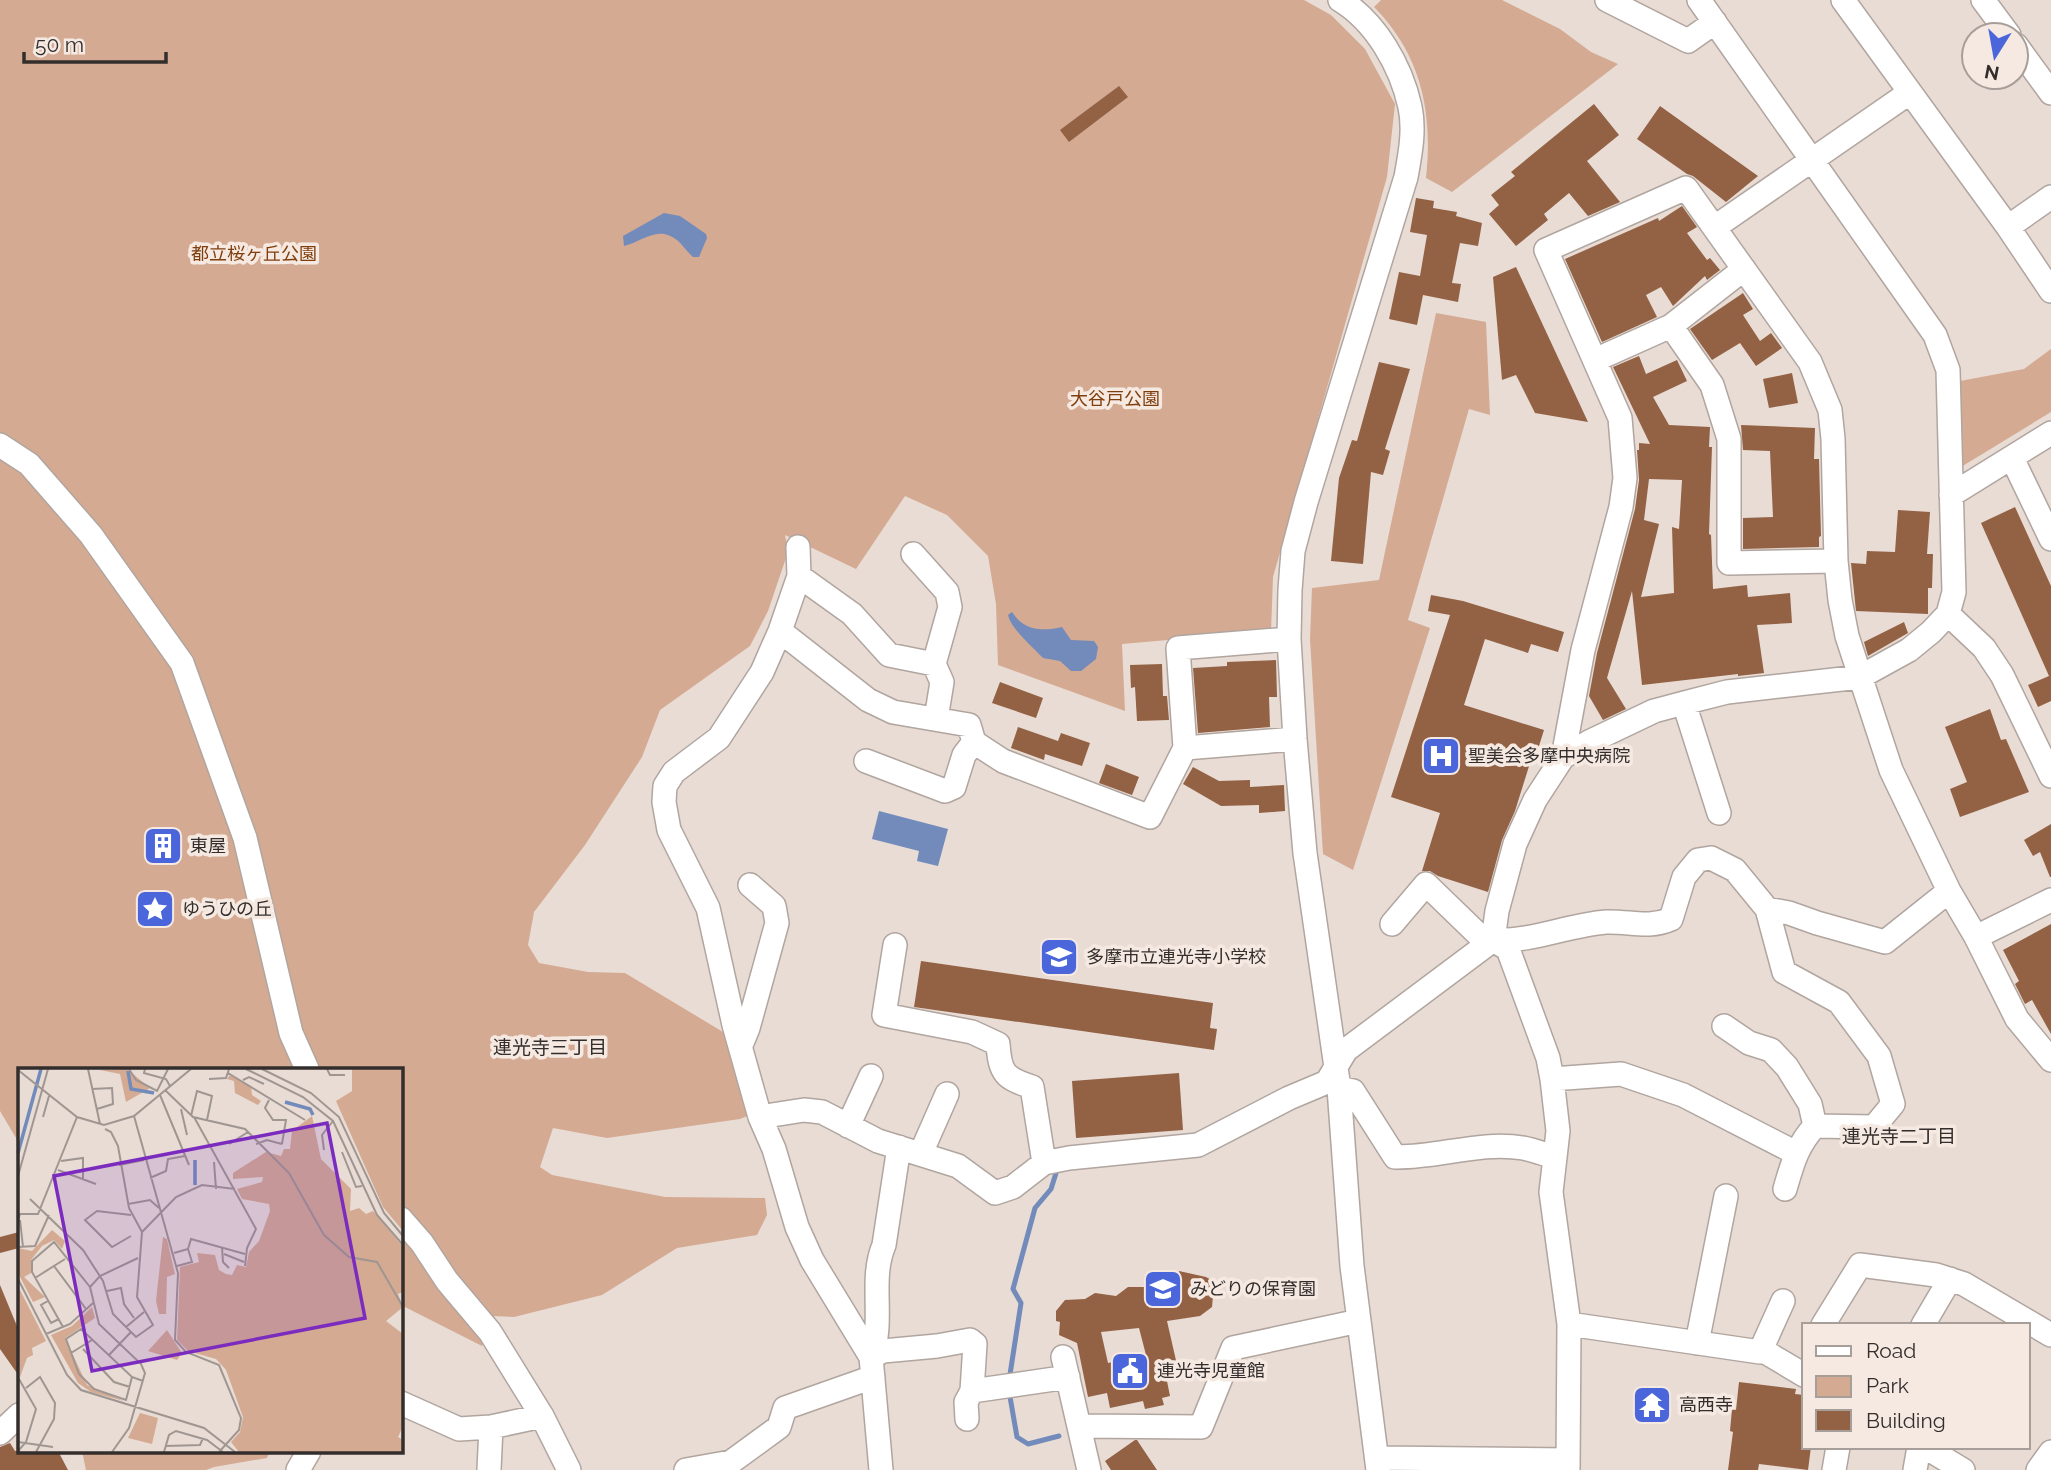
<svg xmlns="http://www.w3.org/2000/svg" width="2051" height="1470" font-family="Raleway,'Noto Sans JP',sans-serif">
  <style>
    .green { fill: #d4aa92 }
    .water { fill: #728bbb }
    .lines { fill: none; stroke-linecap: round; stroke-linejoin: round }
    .stream { stroke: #728bbb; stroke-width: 5 }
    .building { fill: #936144; fill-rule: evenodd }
    .minor-casing { stroke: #b1a59f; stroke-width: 26 }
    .minor { stroke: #fff; stroke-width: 23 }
    .labels { text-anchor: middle; stroke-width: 7; stroke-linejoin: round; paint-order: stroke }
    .park-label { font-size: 18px; fill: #803e0c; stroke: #f5e9e2 }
    .poi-label { font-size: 18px; fill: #332e2c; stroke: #f5e9e2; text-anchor: start }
    .neighbourhood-label { font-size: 19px; fill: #332e2c; stroke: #f5e9e2 }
    .inset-river { fill: none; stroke: #728bbb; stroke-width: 3.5 }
    .inset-road { fill: none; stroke: #a09691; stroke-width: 2 }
    .view { fill: #7b2cbf; fill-opacity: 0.15; stroke: #7b2cbf; stroke-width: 3.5 }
    .inset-edge { fill: none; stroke: #332e2c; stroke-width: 3.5 }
  </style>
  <rect width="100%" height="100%" fill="#e8dcd5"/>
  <path class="green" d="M0,0H1304L1331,15L1365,49L1395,104L1387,177L1273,577L1271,631L1122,644L1125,711L998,665L996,604L988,556L947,515L905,496L856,569L785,535L788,552L768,611L750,646L660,710L642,757L585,845L534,912L528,945L539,963L588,972L625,973L728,1035L750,1115L740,1119L607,1138L553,1128L540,1167L552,1175L665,1197L765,1198L767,1215L757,1235L677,1248L602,1295L514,1317L492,1316L482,1346L401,1305V1069H19V1143L0,1111Z
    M1381,0H1502L1560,29L1591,52L1618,64L1452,192L1426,178C1433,113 1422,56 1374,7Z
    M1436,313L1486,322L1490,415L1469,409L1408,620L1430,628L1353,870L1323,854L1310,639L1312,588L1379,580Z
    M2051,349V412L1961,467L1957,459L1960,381L2024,369Z
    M82,1451H270L267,1458L214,1467L206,1470H86Z"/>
  <path class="water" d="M664,213L680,216L706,234L707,238L699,257H693C687,252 683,245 677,240C657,225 644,241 624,246L623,236Z
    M1012,612C1023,630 1042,632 1062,627L1071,640L1094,641L1098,647L1096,659L1081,671H1071L1060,661L1043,658C1032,646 1011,629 1008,615Z
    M879,811L948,829L938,866L917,861L919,851L872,839Z"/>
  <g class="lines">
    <path class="stream" d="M1009,1381L1021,1303L1013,1289L1035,1208L1051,1189L1057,1170
      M1009,1391L1017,1437L1028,1444L1059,1436"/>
  </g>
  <path class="building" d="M1119,86L1128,97L1069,142L1060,130Z
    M1594,104L1619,135L1587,161L1620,202L1588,216L1569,193L1544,214L1548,220L1516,246L1489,214L1499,205L1491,195L1515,176L1511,172Z
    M1660,106L1758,176L1726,202L1693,176L1687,174L1637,139Z
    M1416,198L1434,201L1433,208L1457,212L1456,216L1482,223L1478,246L1460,243L1452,283L1461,284L1458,302L1423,295L1417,325L1389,319L1399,272L1420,276L1427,235L1410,232Z
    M1682,206L1697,227L1687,233L1707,260L1710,258L1720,270L1707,280L1705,276L1673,306L1661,287L1646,295L1657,317L1602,342L1565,259L1658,218L1659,221Z
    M1516,267L1588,422L1535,413L1516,375L1502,380L1493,277Z
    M1743,293L1753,309L1743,315L1760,341L1771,333L1782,348L1756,366L1740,343L1712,360L1690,329Z
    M1639,356L1646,374L1677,360L1687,381L1653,397L1669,425L1710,427L1709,447H1712L1709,534L1711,535L1713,589L1747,585L1748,597L1790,593L1792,623L1757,625L1764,673L1738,676V674L1642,685L1632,591L1607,678L1626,709L1603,720L1589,696L1597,653L1635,509L1639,480L1637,450H1639V443L1650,444L1613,367ZM1649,479L1682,480L1679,529L1672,527L1674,593L1641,597L1659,524L1644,520Z
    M1379,362L1410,369L1385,449L1390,451L1383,475L1371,472L1363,564L1331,561L1339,478L1352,440L1357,441Z
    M1792,373L1798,403L1769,408L1763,379Z
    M1741,425L1815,428L1814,459H1819L1821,536L1819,537V547L1743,549V518L1773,517L1770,451L1743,450Z
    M2015,507L2051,586V701L2038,707L2028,685L2049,676L1981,523Z
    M1898,510L1930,512L1927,554H1933L1932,588H1928V614L1856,611L1851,563L1866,564L1867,551L1895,552Z
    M1431,595L1463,601L1564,632L1558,652L1531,644L1528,653L1485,639L1464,705L1544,730L1533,765L1530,763L1515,811L1502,840L1488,892L1438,876L1430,871H1422L1440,813L1391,797L1450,615L1428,611Z
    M1904,622L1908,633L1868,656L1864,642Z
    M1276,660L1277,697H1269L1270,727L1198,733L1193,668L1227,666V662Z
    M1162,664L1163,696H1167L1169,720L1137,721L1135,687L1131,688L1130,665Z
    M1000,682L1043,698L1036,718L992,703Z
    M1990,709L2001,740L2006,739L2029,792L1960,817L1950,789L1967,782L1945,727Z
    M1018,727L1058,741L1061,733L1090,743L1082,766L1045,754L1044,760L1011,748Z
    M1106,764L1139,777L1132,795L1099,783Z
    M1193,767L1219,781L1250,780V787L1284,785L1285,811L1259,813V805L1221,806L1183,784Z
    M2051,824V877H2050L2040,852L2033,856L2024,840Z
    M152,837L176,840L175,855L151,852Z
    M2051,924V1034L2032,1000L2025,1004L2015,984L2019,981L2003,950Z
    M921,961L1213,1003L1210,1028L1217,1029L1214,1050L914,1007Z
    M1179,1073L1183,1130L1076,1138L1072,1081Z
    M19,1232V1248L0,1253V1237Z
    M1179,1271L1206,1277L1218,1284L1216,1297L1213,1296L1212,1307L1200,1316L1167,1321L1180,1378L1167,1381L1170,1396L1162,1398L1164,1405L1145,1409L1143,1401L1110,1408L1107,1393L1088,1397L1077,1343L1059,1335L1060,1322L1056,1321V1311L1065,1300L1085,1299L1095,1293L1116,1296L1128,1287H1148L1161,1279L1177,1283ZM1139,1328L1146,1355L1108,1363L1101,1332Z
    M0,1285L19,1331V1376L0,1349Z
    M1739,1382L1796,1389L1795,1394L1804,1395V1447H1811L1808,1470L1759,1464L1758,1470H1728L1733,1432L1730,1431L1732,1409L1736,1410Z
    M1135,1440H1137L1157,1470H1111L1105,1461Z
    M10,1443L15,1451H58L68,1470H0V1447Z"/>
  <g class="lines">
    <g class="minor-casing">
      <path id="minor" d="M1340,0C1376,22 1401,66 1410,107C1415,130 1410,155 1406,177L1306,502L1293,551L1290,590L1289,639L1295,739L1305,853L1339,1088L1352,1266L1378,1470
        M1607,0L1688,41L1715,22
        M1843,0L2008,227L2051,291
        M1983,0L2009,35
        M2016,45L2051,93
        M1715,227L1909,93
        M2008,227L2051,197
        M1671,326L1712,385L1729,439V563L1836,561
        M1595,360L1671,326L1744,269
        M0,445L29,464L91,535L182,663L245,838L291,1033L307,1069
        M2012,458L2051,539
        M1951,495L2051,433
        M798,547L799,576L780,631L762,672L719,738L674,772L665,786L664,802L669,830L708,908L734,1025L760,1117L774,1149L797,1227L812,1260L871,1357L881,1470
        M913,554L947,592L950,607L934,664L942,682L936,719
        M799,576L852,614L889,655L934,664
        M1948,614L1984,648L2002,675L2051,776
        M780,631L868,700L893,712L969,725L974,742L1003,761L1150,817L1185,748L1295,739
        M1684,703L1719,813
        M1185,748L1178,648L1289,639
        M1563,757L1583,650L1621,507L1625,478L1620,418L1546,250L1686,188L1810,362L1830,410L1833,439L1836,561L1840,600L1847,636L1891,770L1949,891L1976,937L2017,1019L2051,1060
        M866,761L945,791L954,787L964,755L974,742
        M1767,909L1789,913L1817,923L1885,942L1949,891
        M1392,924L1426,884L1488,944
        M1976,937L2051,900
        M1493,940C1532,942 1568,925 1606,922C1630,921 1648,929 1671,919L1684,877L1698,860L1711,858L1735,870L1767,909L1784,972L1839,1002L1879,1056L1893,1104L1874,1127L1815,1126C1797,1145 1792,1165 1785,1189
        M1493,940L1508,949L1548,1058L1552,1079L1558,1131L1551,1192L1569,1324L1568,1470
        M895,945L884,1015L972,1032L998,1044C1000,1074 1005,1078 1032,1087L1044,1163
        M1724,1026L1749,1043L1771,1050L1787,1067L1810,1104L1815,1126
        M741,1045L748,1028L777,923L774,906L750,885
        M1552,1079L1621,1074L1683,1095L1796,1153
        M1339,1088L1353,1091L1395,1157C1437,1158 1480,1141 1523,1148C1533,1150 1544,1154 1555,1157
        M760,1117L804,1110L822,1112L878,1141L958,1166L995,1193L1013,1187L1044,1163L1069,1158L1198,1145L1289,1098L1327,1082L1346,1050L1493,940L1497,911L1515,844L1535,800L1563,757L1589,742L1654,711L1684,703L1727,692L1860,677L1909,650L1931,632L1948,614L1954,592L1948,370L1935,335L1699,0
        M848,1126L871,1076
        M921,1153L947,1094
        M401,1219L422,1243L447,1281L490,1332L542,1416L569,1470
        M1569,1324L1760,1352L1783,1301
        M1823,1325L1860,1265L1936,1275L1964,1284L2051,1335
        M1923,1325L1950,1279
        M1697,1343L1726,1196
        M1762,1350L1804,1375
        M871,1357C885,1321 869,1280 884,1245L899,1147
        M871,1357L883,1351L937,1346L970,1340L975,1344L972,1391
        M1063,1357L1089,1470
        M401,1403L459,1429L491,1427L542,1416
        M967,1419L966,1402L972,1391L1068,1377
        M1080,1426L1201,1427L1233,1348L1359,1321
        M0,1433L19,1415
        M1925,1447L1963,1470
        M1377,1458L1568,1460
        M298,1470L309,1451
        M489,1470L491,1427
        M686,1470L731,1462L779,1427L785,1408L873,1377
        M1834,1470L1838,1447
        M1915,1470L1919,1447
        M2038,1470L2051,1452"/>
    </g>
    <use href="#minor" class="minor"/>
  </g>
  <defs>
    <g id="hospital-square" transform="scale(2.0125)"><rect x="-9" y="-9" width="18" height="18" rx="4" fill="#4a66da" stroke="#f5e9e2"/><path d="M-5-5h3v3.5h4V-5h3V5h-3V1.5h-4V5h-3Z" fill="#fff"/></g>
    <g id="building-square" transform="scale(2.0125)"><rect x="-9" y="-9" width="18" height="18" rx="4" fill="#4a66da" stroke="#f5e9e2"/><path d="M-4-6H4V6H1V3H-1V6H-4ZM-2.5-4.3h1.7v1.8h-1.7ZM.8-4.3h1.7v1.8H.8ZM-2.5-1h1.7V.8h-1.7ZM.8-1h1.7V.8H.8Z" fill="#fff"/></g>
    <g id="sight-square" transform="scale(2.0125)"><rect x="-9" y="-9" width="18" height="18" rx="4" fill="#4a66da" stroke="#f5e9e2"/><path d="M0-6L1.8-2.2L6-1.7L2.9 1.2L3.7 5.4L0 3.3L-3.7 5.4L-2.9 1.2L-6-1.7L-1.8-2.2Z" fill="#fff"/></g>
    <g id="school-square" transform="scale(2.0125)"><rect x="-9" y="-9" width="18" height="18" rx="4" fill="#4a66da" stroke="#f5e9e2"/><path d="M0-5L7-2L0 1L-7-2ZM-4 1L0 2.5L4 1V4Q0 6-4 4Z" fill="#fff"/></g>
    <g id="civic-square" transform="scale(2.0125)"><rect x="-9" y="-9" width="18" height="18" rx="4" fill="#4a66da" stroke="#f5e9e2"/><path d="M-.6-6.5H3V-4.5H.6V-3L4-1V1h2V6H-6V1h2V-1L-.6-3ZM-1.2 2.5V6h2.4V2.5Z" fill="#fff"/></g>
    <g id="temple-square" transform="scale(2.0125)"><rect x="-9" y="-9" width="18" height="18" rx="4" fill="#4a66da" stroke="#f5e9e2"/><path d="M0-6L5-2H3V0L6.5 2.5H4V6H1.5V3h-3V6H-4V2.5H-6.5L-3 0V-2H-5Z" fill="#fff"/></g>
  </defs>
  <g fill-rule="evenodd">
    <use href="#hospital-square" x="1441" y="756"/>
    <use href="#building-square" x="163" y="846"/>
    <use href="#sight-square" x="155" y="909"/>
    <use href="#school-square" x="1059" y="957"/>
    <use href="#school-square" x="1163" y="1289"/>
    <use href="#civic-square" x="1130" y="1371"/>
    <use href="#temple-square" x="1652" y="1405"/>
  </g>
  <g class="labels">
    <g class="park-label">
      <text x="254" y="260">都立桜ヶ丘公園</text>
      <text x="1115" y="405">大谷戸公園</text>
    </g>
    <g class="poi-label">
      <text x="1468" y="762">聖美会多摩中央病院</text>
      <text x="190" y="852">東屋</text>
      <text x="182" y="915">ゆうひの丘</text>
      <text x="1086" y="963">多摩市立連光寺小学校</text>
      <text x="1190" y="1295">みどりの保育園</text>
      <text x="1157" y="1377">連光寺児童館</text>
      <text x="1679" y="1411">高西寺</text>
    </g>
    <g class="neighbourhood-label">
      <text x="550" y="1054">連光寺三丁目</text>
      <text x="1899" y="1143">連光寺二丁目</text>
    </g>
  </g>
  <g transform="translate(18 1068)">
    <rect width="385" height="385" fill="#e8dcd5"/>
    <path d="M109,1L132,20L108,34L102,6L82,2ZM334,1H385V163L365,139L318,33L334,23ZM212,7L233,18L234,27L243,33L240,37L217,25L216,13L209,11ZM294,48L303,91L333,121L332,143L341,140L348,146L355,143L385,179V224L380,226L385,239L368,253L385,266V358L380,369L385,372V384H221L213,374L222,364L225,349L208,302L198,291L170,283L159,272L162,199L181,194L179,185L197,187L201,202L208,206L214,207L219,197L228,199L231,184L241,173L252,143L251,136L224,131L219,121L244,114L245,109L215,111V105L248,84L263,88L266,81H272L274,63ZM34,162L47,173L44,181L36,172L24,178L13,192V205L6,209L27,229L15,234L0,205V180L14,183ZM145,169L149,171L157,206L149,209L148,246H141L138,233ZM0,218L28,273L14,280L15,287L9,290L2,309ZM74,239L77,250L47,270L69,317L106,333L73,324L60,315L33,267L54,258ZM149,262L164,285L159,292L130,283ZM122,345L140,350L134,376L110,370Z" fill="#d4aa92"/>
    <path class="inset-river" d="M110,3L113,21L136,25M267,34L292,41L295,47M0,85L23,1M177,92V117"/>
    <path class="inset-road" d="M70,1L82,56M111,1L118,12L139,23L150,1M127,1L126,5L148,11L152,18M228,1L285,29L315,53L359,147L385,177M244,1L293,25L321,49L366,145L385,168M309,1L312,7H327M0,2L59,49L86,57L116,48L173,1M210,5L287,52M191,11L208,10L211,1M225,12L231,9L246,16M74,21L94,20L95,36L79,41M147,22L175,49L227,61L271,105L306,167L331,189L359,194L385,239M142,27L171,97M251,32L247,40L255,52H268L264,76M163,41L169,67M116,48L160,205L157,272L168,284L201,297L223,350L221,362L201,384M173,48L179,23L194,28L189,52M25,49L31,28M176,49L238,161L229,180L227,198M87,61L93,64L100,78L111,140L124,164M211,76L230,64M238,76L249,72L264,76M306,82L304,67L315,53M324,84L338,119L344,118M43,93L65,90V112M196,94L198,121M101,97L126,92M40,102L78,116M0,108L30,1M132,110L148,103L150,91L167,88M12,131L65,182L85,213L95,246L118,269L135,257L119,229L124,164L158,129L184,117L217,121M110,136L132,132L141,140M113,147L79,143L67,152L94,179L113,168M0,152L2,146H20L59,49M2,152L5,179M0,179L17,178L31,147M204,179L205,194L211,200M156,185L170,181L173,171L227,186M206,186L226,194M36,198L68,241M159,198L174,194L170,181M17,210L47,191M0,211L49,307L63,322L186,360L217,384M89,223L103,220L106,236L116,250M30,233L23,237L33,255L41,251M0,257V281M45,259L14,204V193L36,174L72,219M108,259L126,244M28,266L52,256L75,235M65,281L96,314L112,319M53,285L74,272M91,287L113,264M114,309L108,332L76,321L61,306L48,271L63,261L114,309L125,313M8,320L22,309L37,335L36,351L18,384M0,374L35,379M148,378L182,377L185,370M0,383L8,374L18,341L1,311M94,384L111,360L127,305L123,296L81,256L72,219L82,208L120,190M146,384L151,367L158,363L189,372L205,384"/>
    <path class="view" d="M309,55L347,250L74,303L36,108Z"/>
    <rect width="385" height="385" class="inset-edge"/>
  </g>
  <rect x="1802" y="1323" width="228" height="126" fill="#f5e9e2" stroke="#a79e99" stroke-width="2"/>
  <rect x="1816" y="1346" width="35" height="10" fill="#ffffff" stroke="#a79e99" stroke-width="2"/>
  <text x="1866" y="1358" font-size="21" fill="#332e2c">Road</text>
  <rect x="1816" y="1376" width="35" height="21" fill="#d4aa92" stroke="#a79e99" stroke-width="2"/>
  <text x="1866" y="1393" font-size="21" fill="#332e2c">Park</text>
  <rect x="1816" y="1410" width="35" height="21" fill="#936144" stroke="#a79e99" stroke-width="2"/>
  <text x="1866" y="1428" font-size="21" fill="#332e2c">Building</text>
  <g transform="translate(1995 56) rotate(191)"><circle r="33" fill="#f5e9e2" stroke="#a79e99" stroke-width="2"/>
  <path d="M0-5L12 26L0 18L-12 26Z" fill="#4a66da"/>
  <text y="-10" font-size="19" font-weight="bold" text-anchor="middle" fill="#332e2c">N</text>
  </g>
  <path d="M24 52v10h142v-10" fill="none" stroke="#332e2c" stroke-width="3.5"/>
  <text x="35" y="52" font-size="21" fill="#332e2c" stroke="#f5e9e2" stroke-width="5" paint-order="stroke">50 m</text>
</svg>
